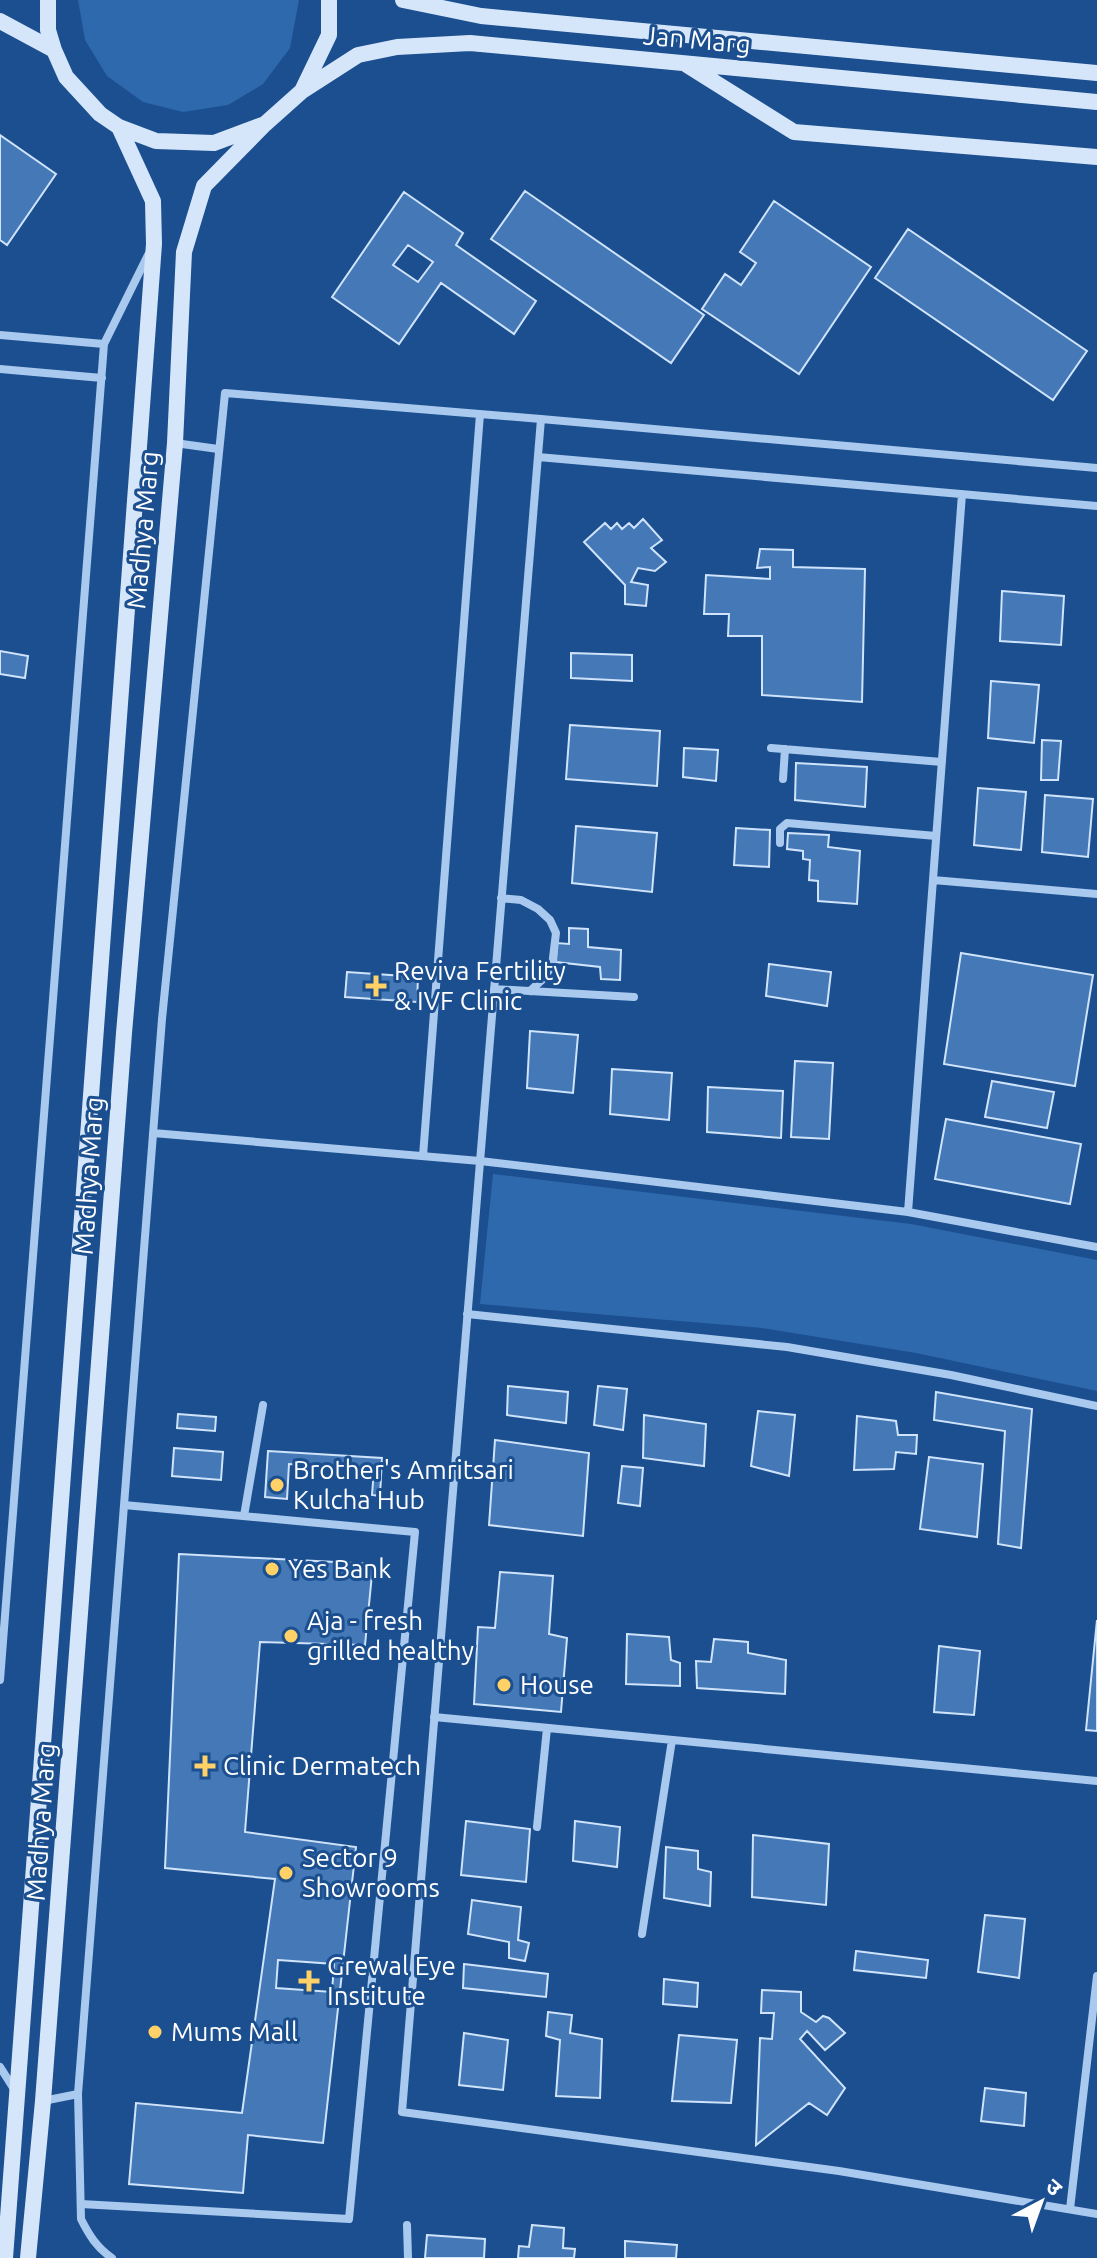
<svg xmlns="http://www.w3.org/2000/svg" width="1097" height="2258" font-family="Ubuntu,'Noto Sans Devanagari',sans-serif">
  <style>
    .green { fill: #2e69ad }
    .building { fill: #4478b7; stroke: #cfe3fa; stroke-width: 2; fill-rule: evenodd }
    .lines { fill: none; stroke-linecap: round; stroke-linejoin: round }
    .street { stroke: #a9c9ee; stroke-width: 8 }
    .secondary { stroke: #d6e6fa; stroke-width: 16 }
    .poi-dot { fill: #ffd166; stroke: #1b4f8f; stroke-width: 3 }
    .labels { text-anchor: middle; stroke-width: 6; stroke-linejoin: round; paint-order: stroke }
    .street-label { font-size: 26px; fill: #fff; stroke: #1b4f8f }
    .poi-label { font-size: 26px; fill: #fff; stroke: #1b4f8f; text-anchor: start }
  </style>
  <rect width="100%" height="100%" fill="#1b4f8f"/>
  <path class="green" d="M78,0H299L290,48L263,84L228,105L183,112L143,102L107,76L85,40Z
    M493,1174L911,1224L1097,1260V1391L916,1353L762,1328L480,1304Z"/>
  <path class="building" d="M0,135L56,174L7,245L0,240Z
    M525,191L704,315L671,363L491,239Z
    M404,192L463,233L456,245L536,301L514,334L441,283L399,344L332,297ZM408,245L433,262L418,282L393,265Z
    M774,201L871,267L799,374L702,309L725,274L741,285L756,263L740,252Z
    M908,229L1087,351L1053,400L875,278Z
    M643,519L662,540L651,548L666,562L655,571L638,568L631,582L648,585L646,606L625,604V585L584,542L605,523L611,529L617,523L622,529L629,523L634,528Z
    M760,549L793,550V567L865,569L862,702L762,695V636H728L729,614H704L706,575L770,579V567L757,568Z
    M1002,591L1064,596L1061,645L1000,641Z
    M0,651L28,656L25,678L0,674Z
    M571,653L632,655V681L571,678Z
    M991,681L1039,685L1034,743L988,738Z
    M570,725L660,731L657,786L566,779Z
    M1042,740L1061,741L1058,780H1041Z
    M684,748L718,750L716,781L683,777Z
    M796,763L867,767L865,807L795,800Z
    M978,788L1026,792L1021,850L974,845Z
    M1045,795L1093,799L1088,857L1042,852Z
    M576,826L657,833L652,892L572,883Z
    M736,828L770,830L769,867L734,865Z
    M788,833L829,835L828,847L860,851L857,904L818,901V881L809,880L810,860L803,859V851L787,849Z
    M569,928L588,929V947L621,950L620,980L601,979L600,967L556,962L557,943L569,944Z
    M961,953L1093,975L1075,1086L944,1064Z
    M769,964L831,972L827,1006L766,996Z
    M347,972L418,977L417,1002L345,997Z
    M530,1031L578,1035L573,1093L527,1088Z
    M795,1061L833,1063L829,1139L791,1137Z
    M612,1069L672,1073L669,1120L610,1114Z
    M992,1081L1054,1092L1047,1128L985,1117Z
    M708,1087L783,1091L781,1138L707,1132Z
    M946,1119L1081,1144L1070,1204L935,1179Z
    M508,1386L568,1392L566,1423L507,1415Z
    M598,1386L627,1389L623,1430L594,1425Z
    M936,1392L1032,1409L1021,1548L998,1544L1005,1431L934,1420Z
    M758,1411L795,1415L789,1476L751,1466Z
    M178,1414L216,1417L215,1431L177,1428Z
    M644,1415L706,1424L704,1466L643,1458Z
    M857,1416L896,1421L898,1435H917L916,1454L896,1452L894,1469L854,1470Z
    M495,1440L589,1453L583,1536L489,1525Z
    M174,1448L223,1452L221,1480L172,1476Z
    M268,1451L382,1458L380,1496L372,1495L374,1469L289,1464L287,1499L265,1497Z
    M929,1457L983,1464L977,1537L920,1529Z
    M622,1466L643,1468L640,1506L618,1503Z
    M179,1554L373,1564L365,1645L260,1642L245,1832L356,1847L323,2143L248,2135L243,2193L129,2184L136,2103L242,2113L275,1879L165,1868Z
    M500,1572L553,1576L549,1634L567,1638L561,1712L474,1704L478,1627L495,1628Z
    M1097,1620V1731L1086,1730Z
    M627,1634L669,1637L671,1660L680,1663V1686L626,1684Z
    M714,1639L748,1642V1653L786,1660L785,1694L697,1688L696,1661L711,1662Z
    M939,1646L980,1651L974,1715L934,1712Z
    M466,1821L530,1829L526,1882L461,1875Z
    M575,1821L620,1827L617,1867L573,1861Z
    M753,1835L829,1844L826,1905L752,1897Z
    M666,1847L698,1851V1869L711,1872L710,1906L664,1898Z
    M472,1900L521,1907L518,1940L529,1943L525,1961L509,1958V1942L468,1934Z
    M985,1915L1025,1919L1019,1978L978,1972Z
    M856,1951L928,1960L926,1978L854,1970Z
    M278,1960L334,1964L332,1992L276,1988Z
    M464,1964L548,1974L546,1997L463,1988Z
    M664,1979L698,1983L697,2007L663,2004Z
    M762,1990L801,1992V2012L816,2022L823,2016L829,2018L845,2033L825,2050L807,2031L800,2039L845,2088L827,2115L809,2103L756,2145L760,2038L772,2039L774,2013H761Z
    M548,2012L572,2015L570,2033L602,2039L600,2098L556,2096L560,2040L546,2036Z
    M464,2033L508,2040L503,2090L459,2085Z
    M679,2035L737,2040L731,2103L672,2101Z
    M985,2088L1026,2093L1024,2126L981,2121Z
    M532,2225L564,2228L563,2248L575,2249L574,2258H518L519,2246L529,2247Z
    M427,2235L485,2239L484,2258H425Z
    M625,2241L677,2245L676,2258H625Z"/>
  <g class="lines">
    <path class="street" d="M0,335L104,344
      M0,369L102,378
      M541,419L402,2112L839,2171L1097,2214
      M175,443L218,449
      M538,457L1097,506
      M771,748L942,762
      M783,779L785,749
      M780,843V829L787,823L936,836
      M933,880L1097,894
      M501,898L521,900L538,909L550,920L556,933L552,966L543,979L530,991
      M494,989L634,997
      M153,1133L480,1161L908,1212L1097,1247
      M423,1156L480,414
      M908,1212L962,494
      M467,1314L787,1347L951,1375L1097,1406
      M244,1516L263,1405
      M0,1680L104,344L148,255
      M434,1717L1097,1781
      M537,1827L547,1728
      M642,1934L672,1740
      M0,2067L14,2089
      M78,2094L81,2219C89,2235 97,2248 112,2258
      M43,2101L78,2094L162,1019L225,393L541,419L1097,468
      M81,2204L349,2219L415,1532L124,1505
      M1070,2209L1097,1976
      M407,2225L408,2258"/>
    <path class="secondary" d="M48,0V30L54,50L66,77L100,114L119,127L156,141L214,143L265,124L302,91L329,35V0
      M403,0L481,16L1097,73
      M0,21L54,50
      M687,65L794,132L1097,157
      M302,91L358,55L397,47L470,43L1097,102
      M5,2258L154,244L153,201L119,127
      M28,2258L43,2101L124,1033L175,443L184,252L204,186L265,124"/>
  </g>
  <g class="poi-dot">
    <path d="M372 974h8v8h8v8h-8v8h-8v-8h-8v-8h8z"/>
    <circle cx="277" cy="1485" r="8"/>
    <circle cx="272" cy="1569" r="8"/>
    <circle cx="291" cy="1636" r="8"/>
    <circle cx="504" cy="1685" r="8"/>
    <path d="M201 1754h8v8h8v8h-8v8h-8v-8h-8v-8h8z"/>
    <circle cx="286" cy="1873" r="8"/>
    <path d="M305 1969h8v8h8v8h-8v8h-8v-8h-8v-8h8z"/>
    <circle cx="155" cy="2032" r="8"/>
  </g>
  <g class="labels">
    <g class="street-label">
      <text transform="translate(697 40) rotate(5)" y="9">Jan Marg</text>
      <text transform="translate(143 530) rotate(-85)" y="9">Madhya Marg</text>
      <text transform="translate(89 1176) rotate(-86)" y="9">Madhya Marg</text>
      <text transform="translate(41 1822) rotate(-86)" y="9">Madhya Marg</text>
    </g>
    <g class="poi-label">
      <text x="394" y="980">Reviva Fertility<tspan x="394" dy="30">&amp; IVF Clinic</tspan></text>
      <text x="293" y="1479">Brother's Amritsari<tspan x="293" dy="30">Kulcha Hub</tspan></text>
      <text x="288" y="1578">Yes Bank</text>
      <text x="307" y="1630">Aja - fresh<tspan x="307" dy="30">grilled healthy</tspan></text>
      <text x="520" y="1694">House</text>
      <text x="223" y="1775">Clinic Dermatech</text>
      <text x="302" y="1867">Sector 9<tspan x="302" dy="30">Showrooms</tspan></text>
      <text x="327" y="1975">Grewal Eye<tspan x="327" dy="30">Institute</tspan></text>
      <text x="171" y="2041">Mums Mall</text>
    </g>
  </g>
  <g transform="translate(1041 2202) rotate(41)" stroke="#1b4f8f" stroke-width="6" paint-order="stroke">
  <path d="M0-6L14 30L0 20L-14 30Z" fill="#ffffff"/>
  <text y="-12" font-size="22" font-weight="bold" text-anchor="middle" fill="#ffffff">उ</text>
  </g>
</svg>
